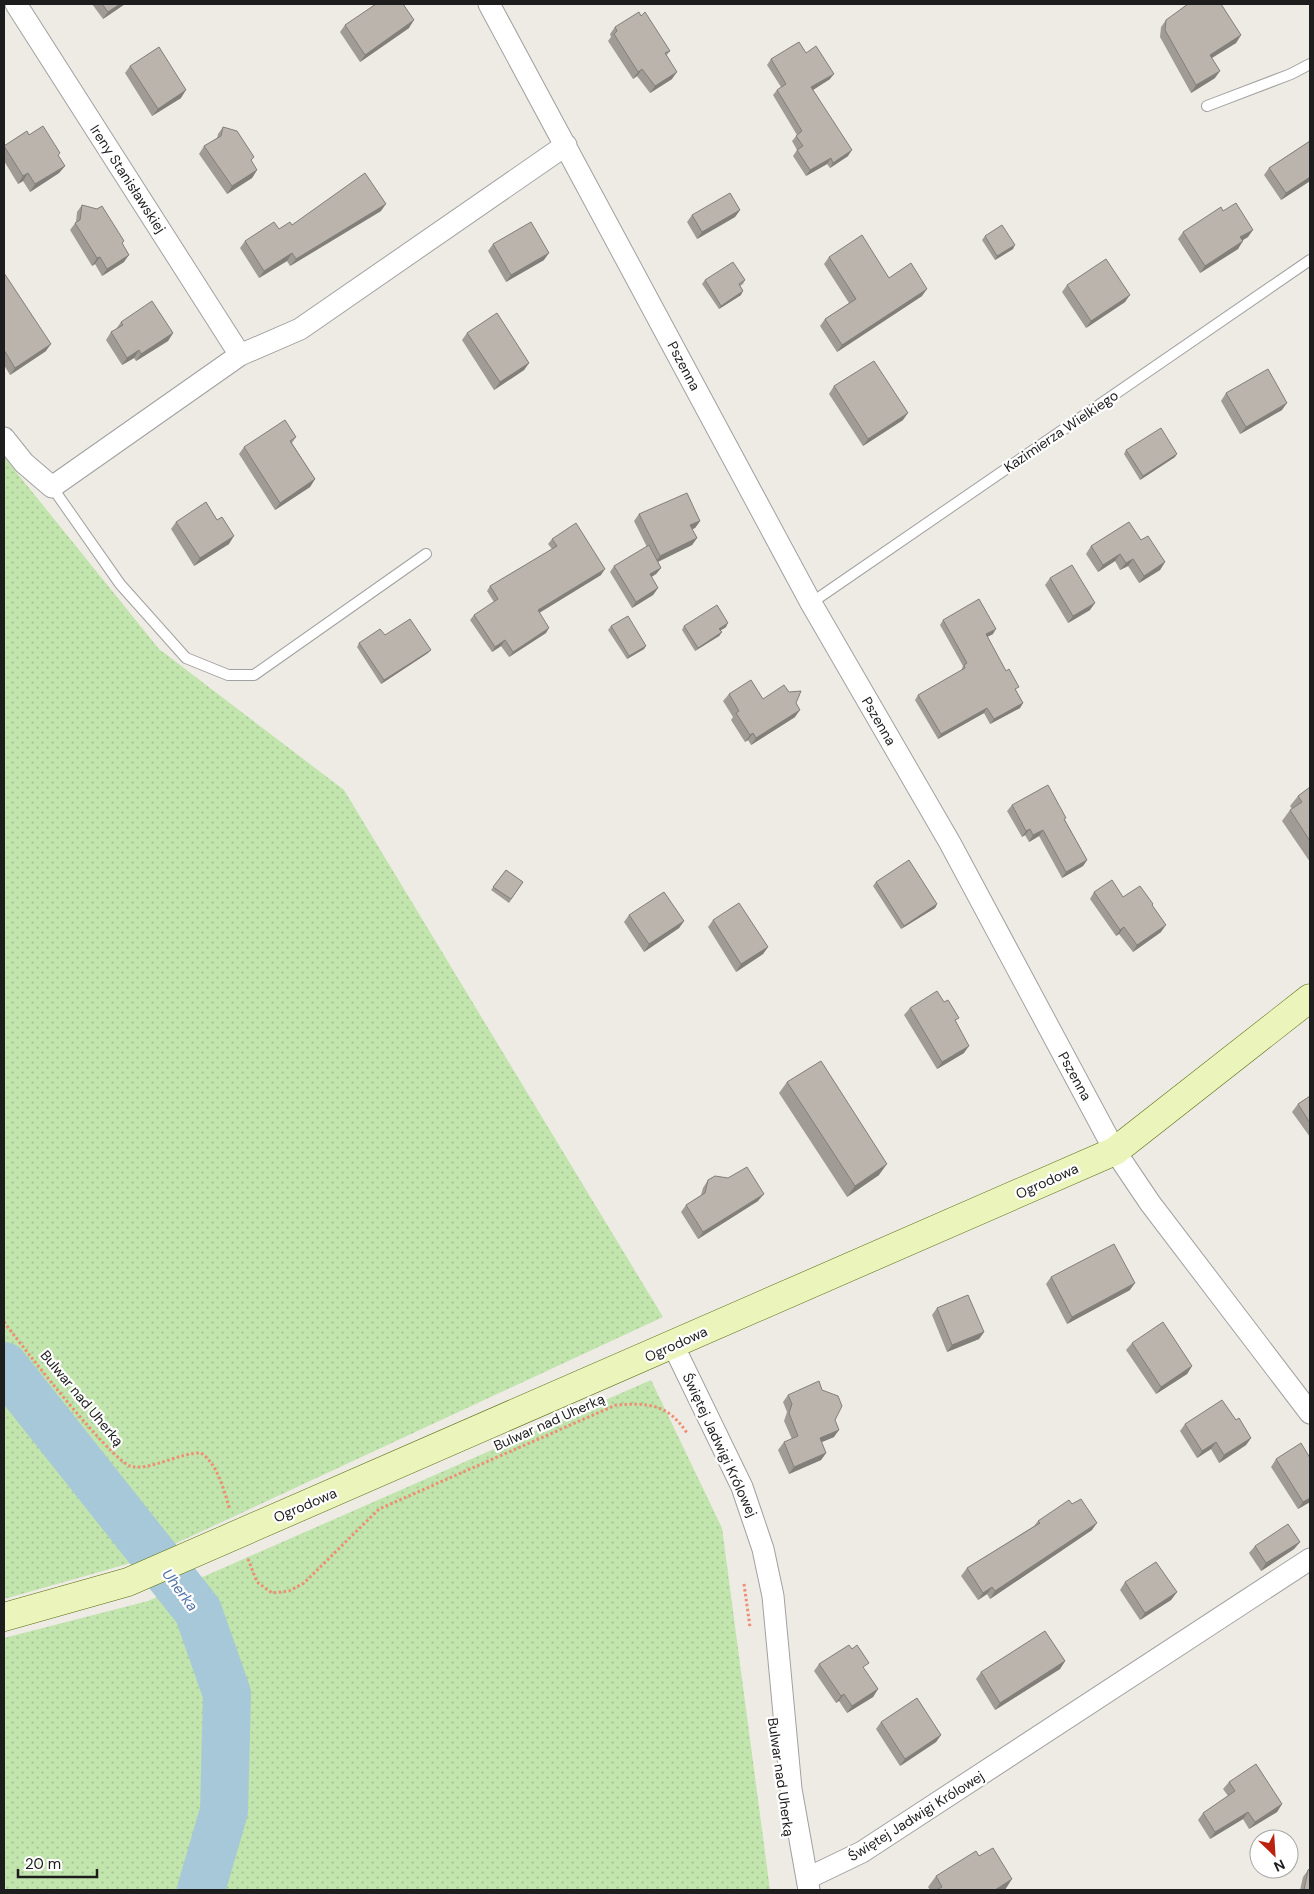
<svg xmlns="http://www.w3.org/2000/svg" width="1314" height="1894" font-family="'DM Sans',sans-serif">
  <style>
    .grass { fill: url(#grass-dots) }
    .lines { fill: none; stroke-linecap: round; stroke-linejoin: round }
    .river { stroke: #a7c8d8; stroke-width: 48 }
    .lane-casing { stroke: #a1a1a1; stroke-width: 12 }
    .street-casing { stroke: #a1a1a1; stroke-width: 23 }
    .secondary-casing { stroke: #576c0d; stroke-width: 29 }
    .path { stroke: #ef8e73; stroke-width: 3; stroke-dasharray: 2.5 2.5; stroke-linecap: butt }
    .lane { stroke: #fff; stroke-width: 10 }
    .street { stroke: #fff; stroke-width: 21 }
    .secondary { stroke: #ebf4bb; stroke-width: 28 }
    .wall { fill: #a09b95 }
    .shaded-wall { fill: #827e79 }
    .building { fill: #bab4ad; stroke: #827e79 }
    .labels { text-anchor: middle; stroke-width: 4.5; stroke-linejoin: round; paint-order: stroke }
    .street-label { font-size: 14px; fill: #1d1d1d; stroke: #fff }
    .water-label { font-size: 15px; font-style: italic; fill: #5172a5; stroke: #fff }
  </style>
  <defs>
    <pattern id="grass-dots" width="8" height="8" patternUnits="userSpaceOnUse" patternTransform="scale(1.25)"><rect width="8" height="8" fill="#c2e4ad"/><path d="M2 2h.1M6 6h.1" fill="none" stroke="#a6c394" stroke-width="1.8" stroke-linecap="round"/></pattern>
  </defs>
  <rect width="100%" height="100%" fill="#eeebe4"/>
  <path class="grass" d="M4,457L159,649L344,790L663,1317L138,1561L4,1599Z
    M651,1380L722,1528L770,1890H4V1638L148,1601Z"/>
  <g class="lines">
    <path class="river" d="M4,1366L198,1611L227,1694L224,1811L201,1890"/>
    <g class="lane-casing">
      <path id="lane" d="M1207,106L1291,74L1310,64
        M52,487L120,584L186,658L228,675H254L426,554
        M811,603L1310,260"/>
    </g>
    <g class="street-casing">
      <path id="street" d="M16,4L240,355
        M489,4L811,603L950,843L1115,1151L1150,1203L1310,1413
        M4,438L24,463L52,487L240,355L300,329L566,145
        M673,1345L742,1487L763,1549L773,1596L791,1789L809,1890
        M808,1878L862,1852L1310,1559"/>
    </g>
    <g class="secondary-casing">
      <path id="secondary" d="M4,1617L128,1582L1115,1151L1310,998"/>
    </g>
    <path class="path" d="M4,1322C22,1346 109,1458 130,1466C148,1472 181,1452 201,1453C218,1464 224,1491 230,1510
      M248,1559L257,1582L272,1593L289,1591L304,1583L379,1509L616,1405C648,1403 667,1403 687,1433
      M744,1584L750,1627"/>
    <use href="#lane" class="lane"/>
    <use href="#street" class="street"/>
    <use href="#secondary" class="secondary"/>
  </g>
  <path class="wall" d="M92,4H125L103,19Z
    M1166,20L1241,35L1236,43L1212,58L1215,78L1191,93L1160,37L1161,27Z
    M345,25L409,28L360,62L340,32Z
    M615,27L670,51L666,56L672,79L650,93L637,76L633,79L608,41L611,37L610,34Z
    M806,53L830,79L813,90L848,156L830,168L827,164L806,176L793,156L797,150L792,141L797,135L773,95L777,90L781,87L767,65L771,59Z
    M130,66L181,98L152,116L125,73Z
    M223,127L257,170L252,178L227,194L199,154L204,146L217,138L218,134Z
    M27,131L29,135L60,153L58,156L65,166L59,173L30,192L23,181L18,184L4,161V146Z
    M1310,141V181L1281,200L1264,175L1269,168Z
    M82,205L122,244L124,262L102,276L95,264L92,266L70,230L76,222L77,212Z
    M740,210L735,217L697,239L687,222L692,215Z
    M381,211L290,266L287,261L259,278L240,248L245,241L292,225Z
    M1223,211L1248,237L1242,240L1238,249L1200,273L1178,239L1183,232Z
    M985,236L1013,249L995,260L982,240Z
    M493,244L544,260L506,282L488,251Z
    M829,257L922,296L837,352L820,326L825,319L849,303L824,264Z
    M4,273L46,351L10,375L4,365Z
    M705,280H745L743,284L740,286L741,295L719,309L702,284Z
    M1067,285L1125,302L1086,328L1062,292Z
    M121,322L173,333L168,341L136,361L134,358L122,365L106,340L111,332L116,329Z
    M467,333L529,363L524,370L494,390L462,340Z
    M834,386L903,420L863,446L829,394Z
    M1226,393L1282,410L1240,434L1221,401Z
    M296,437L292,443L315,479L310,487L275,510L239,454L244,447Z
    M1126,450L1175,457L1140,480L1124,454Z
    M639,514L700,521L695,528L692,529L697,538L692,545L658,562L661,568L656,574L651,577L658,588L653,595L632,608L610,572L614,566L647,547L634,521Z
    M217,520L229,544L194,566L171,529L176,522Z
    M552,539L601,575L539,613L546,633L509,657L501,646L492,652L470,620L474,615L494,602L487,591L490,586L552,549L548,544Z
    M1141,540L1165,562L1160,570L1139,583L1128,566L1120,570L1115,561L1098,572L1086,554L1091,546Z
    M1050,578L1090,610L1068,623L1045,585Z
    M943,620L993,634L987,637L1023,703L1020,708L990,724L984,713L938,739L915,700L918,695L961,671L963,666L940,625Z
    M611,626L644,649L627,659L608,630Z
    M684,626L726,627L720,630L722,632L719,636L695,651L682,630Z
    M385,635L428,653L381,684L357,647L359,643Z
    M729,694L796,703L795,717L751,745L748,740L745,742L731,720L733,717L723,701Z
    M1310,787V862L1282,821L1290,810L1292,809L1290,806L1298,796Z
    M1012,805L1065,820L1087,860L1083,866L1062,878L1039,836L1029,842L1025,835L1022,837L1007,811Z
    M506,870L523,882L509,903L491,890Z
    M876,882L937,904L935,908L901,929L873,886Z
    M1094,892L1123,897L1152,906L1161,932L1133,952L1119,934L1116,936L1090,899Z
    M629,915L684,921L679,928L644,952L624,922Z
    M713,920L768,947L763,954L736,972L708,927Z
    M910,1008L956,1022L964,1053L937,1069L904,1015Z
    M787,1082L879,1175L847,1197L779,1093Z
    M1310,1096V1137L1292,1112L1298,1104Z
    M708,1180L758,1201L698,1239L681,1212L686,1205L701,1195L703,1188Z
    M1051,1277L1130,1290L1067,1324L1046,1284Z
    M937,1308L984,1332L979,1339L947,1352L932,1315Z
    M1132,1343L1192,1366L1187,1374L1156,1394L1126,1350Z
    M788,1395L835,1420L834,1437L821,1442L826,1453L821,1460L789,1474L778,1450L784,1442L792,1439L784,1421L787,1412L783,1402Z
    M1236,1420L1251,1438L1246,1445L1219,1463L1211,1449L1197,1458L1180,1431L1185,1424Z
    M1310,1458V1502L1298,1509L1271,1467L1276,1459Z
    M1072,1504L1092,1530L990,1599L987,1594L978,1600L961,1576L967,1568L1034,1526L1038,1521Z
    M1300,1542L1294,1549L1261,1571L1249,1553L1255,1546Z
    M1125,1582L1177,1592L1171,1600L1140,1620L1120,1590Z
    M1065,1661L1060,1669L995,1710L976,1679L981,1672Z
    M819,1664L865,1670L878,1689L873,1697L847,1713L839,1701L836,1703L814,1671Z
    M881,1722L941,1735L936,1742L900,1766L876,1729Z
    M1229,1782L1282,1804L1277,1812L1249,1829L1243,1819L1210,1839L1198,1820L1203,1813L1228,1796L1223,1789Z
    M1308,1870L1310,1890H1300L1303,1877Z
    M936,1876L1004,1890H930L928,1887Z"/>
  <path class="shaded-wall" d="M120,4H125L103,19L108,12Z
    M414,20L409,28L360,62L365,55Z
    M1241,35L1236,43L1205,62L1210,55Z
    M642,69L637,76L633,79L638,72Z
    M1220,71L1215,78L1191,93L1196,85Z
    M677,72L672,79L650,93L655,86Z
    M834,74L830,79L808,93L811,87Z
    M186,90L181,98L152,116L158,109Z
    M852,150L848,156L830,168L833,163Z
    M831,158L827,164L806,176L810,170Z
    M65,166L59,173L30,192L35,184Z
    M257,170L252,178L227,194L232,186Z
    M28,173L23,181L18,184L23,176Z
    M1310,177V181L1281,200L1286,193Z
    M386,204L381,211L290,266L296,259Z
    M740,210L735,217L697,239L702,232Z
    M1253,230L1248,237L1235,245L1240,237Z
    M1243,241L1238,249L1200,273L1205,266Z
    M1015,245L1013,249L995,260L997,256Z
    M292,253L287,261L259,278L264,271Z
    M549,253L544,260L506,282L511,275Z
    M129,255L124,262L102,276L107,269Z
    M100,257L95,264L92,266L97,258Z
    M927,289L922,296L837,352L842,345Z
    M743,291L741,295L719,309L721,306Z
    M1130,295L1125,302L1086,328L1091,321Z
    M173,333L168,341L136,361L141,354Z
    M51,344L46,351L10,375L15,368Z
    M139,350L134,358L122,365L127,358Z
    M529,363L524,370L494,390L500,382Z
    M1287,403L1282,410L1240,434L1246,427Z
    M908,413L903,420L863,446L868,439Z
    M1177,454L1175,457L1140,480L1143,476Z
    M315,479L310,487L275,510L280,503Z
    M700,521L695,528L685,532L690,525Z
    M234,536L229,544L194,566L200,558Z
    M697,538L692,545L655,563L660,556Z
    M1120,554L1115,561L1098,572L1103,565Z
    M1133,559L1128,566L1120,570L1126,563Z
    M1165,562L1160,570L1139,583L1144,576Z
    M661,568L656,574L645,581L650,574Z
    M605,569L601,575L534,616L538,610Z
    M658,588L653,595L632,608L636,602Z
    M1095,603L1090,610L1068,623L1073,616Z
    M728,623L726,627L717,633L719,629Z
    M549,628L546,633L509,657L513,652Z
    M996,629L993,634L983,639L986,634Z
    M722,632L719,636L695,651L698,648Z
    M505,640L501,646L492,652L495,647Z
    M646,646L644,649L627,659L629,656Z
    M431,650L428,653L381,684L384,680Z
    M1023,703L1020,708L990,724L994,719Z
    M987,708L984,713L938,739L941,734Z
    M800,710L795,717L751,745L756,738Z
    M753,733L748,740L745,742L750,735Z
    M1030,829L1025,835L1022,837L1026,831Z
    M1043,830L1039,836L1029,842L1033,835Z
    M1087,860L1083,866L1062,878L1066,872Z
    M937,904L935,908L901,929L904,926Z
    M684,921L679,928L644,952L649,944Z
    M1166,925L1161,932L1133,952L1137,945Z
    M1124,927L1119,934L1116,936L1120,930Z
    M768,947L763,954L736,972L741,964Z
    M969,1046L964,1053L937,1069L942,1062Z
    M887,1164L879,1175L847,1197L855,1186Z
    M764,1194L758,1201L698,1239L703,1232Z
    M1135,1283L1130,1290L1067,1324L1072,1317Z
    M984,1332L979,1339L947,1352L952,1345Z
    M1192,1366L1187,1374L1156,1394L1161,1387Z
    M839,1430L834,1437L815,1445L820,1438Z
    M1251,1438L1246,1445L1219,1463L1224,1455Z
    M1216,1442L1211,1449L1197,1458L1202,1451Z
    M826,1453L821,1460L789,1474L794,1467Z
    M1310,1498V1502L1298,1509L1303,1502Z
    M1097,1523L1092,1530L990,1599L995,1591Z
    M1300,1542L1294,1549L1261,1571L1266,1563Z
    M992,1587L987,1594L978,1600L983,1593Z
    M1177,1592L1171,1600L1140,1620L1145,1613Z
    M1065,1661L1060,1669L995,1710L1000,1703Z
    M878,1689L873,1697L847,1713L852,1706Z
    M844,1694L839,1701L836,1703L841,1696Z
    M941,1735L936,1742L900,1766L905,1759Z
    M1282,1804L1277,1812L1249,1829L1255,1822Z
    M1248,1812L1243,1819L1210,1839L1215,1832Z
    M1012,1879L1005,1890H995Z"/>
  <path class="building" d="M102,4H120L108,12Z
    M376,4H403L414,20L365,55L345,25Z
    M1188,4H1221L1241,35L1210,55L1220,71L1196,85L1165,30L1166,20Z
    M639,12L641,16L645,12L670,51L665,53L677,72L655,86L642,69L638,72L614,34L617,31L615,27Z
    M799,42L806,53L816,46L834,74L811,87L852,150L833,163L831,158L810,170L797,150L803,146L796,136L802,131L777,90L786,84L771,59Z
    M159,47L186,90L158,109L130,66Z
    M43,126L60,153L58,155L65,166L35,184L28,173L23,176L4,146L27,131L29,135Z
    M223,127L237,131L254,157L251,160L257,170L232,186L204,146L221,136Z
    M1310,141V177L1286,193L1269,168Z
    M365,173L386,204L296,259L292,253L264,271L245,241L274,222L279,229L290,222L292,225Z
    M730,193L740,210L702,232L692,215Z
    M1236,203L1253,230L1240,237L1243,241L1205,266L1183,232L1221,207L1223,211Z
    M82,205L97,209L102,206L124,241L122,243L129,255L107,269L100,257L97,258L75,223L80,220Z
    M531,222L549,253L511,275L493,244Z
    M1002,225L1015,245L997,256L985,236Z
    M862,235L889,278L911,263L927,289L842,345L825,319L856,299L829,257Z
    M1106,259L1130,295L1091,321L1067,285Z
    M733,262L745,280L739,284L743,291L721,306L705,280Z
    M4,273L51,344L15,368L4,350Z
    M152,301L173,333L141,354L139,350L127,358L111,332L123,325L121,322Z
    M497,313L529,363L500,382L467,333Z
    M874,361L908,413L868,439L834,386Z
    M1268,369L1287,403L1246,427L1226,393Z
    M285,420L296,437L290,441L315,479L280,503L244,447Z
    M1161,428L1177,454L1143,476L1126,450Z
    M687,493L700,521L690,525L697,538L660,556L639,514Z
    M206,502L217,520L222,517L234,536L200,558L176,522Z
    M1129,522L1141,540L1148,536L1165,562L1144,576L1133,559L1126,563L1120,554L1103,565L1091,546Z
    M576,523L605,569L538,610L549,628L513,652L505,640L495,647L474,615L498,599L490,586L557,546L552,539Z
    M649,545L661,568L650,574L658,588L636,602L614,566Z
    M1072,565L1095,603L1073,616L1050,578Z
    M979,599L996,629L986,634L1006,671L1009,669L1019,687L1015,689L1023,703L994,719L987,708L941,734L918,695L965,668L964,665L967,663L943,620Z
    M717,605L728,623L719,629L722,632L698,648L684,626Z
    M628,616L646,646L629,656L611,626Z
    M410,619L431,650L384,680L359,643L380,629L385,635Z
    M751,680L763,699L784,685L789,692L801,691L796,703L800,710L756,738L753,733L750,735L736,713L739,711L729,694Z
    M1048,785L1066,818L1064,819L1087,860L1066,872L1043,830L1033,835L1030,829L1026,831L1012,805Z
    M1310,787V841L1290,810L1302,802L1298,796Z
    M909,860L937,904L904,926L876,882Z
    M506,870L523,882L511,899L493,887Z
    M1112,880L1123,897L1140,886L1153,904L1152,905L1166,925L1137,945L1124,927L1120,930L1094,892Z
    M664,892L684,921L649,944L629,915Z
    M739,903L768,947L741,964L713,920Z
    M937,991L944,1002L948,1000L959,1018L955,1020L969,1046L942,1062L910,1008Z
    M821,1061L887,1164L855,1186L787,1082Z
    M1310,1096V1123L1298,1104Z
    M747,1167L764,1194L703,1232L686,1205L705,1193L708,1180L715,1176L728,1178Z
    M1114,1244L1135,1283L1072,1317L1051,1277Z
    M968,1295L984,1332L952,1345L937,1308Z
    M1163,1322L1192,1366L1161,1387L1132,1343Z
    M819,1381L822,1390L838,1396L842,1406L835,1420L839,1430L820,1438L826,1453L794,1467L784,1442L798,1436L789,1413L792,1404L788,1395Z
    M1222,1400L1236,1420L1239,1418L1251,1438L1224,1455L1216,1442L1202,1451L1185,1424Z
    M1301,1443L1310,1458V1498L1303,1502L1276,1459Z
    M1081,1499L1097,1523L995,1591L992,1587L983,1593L967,1568L1040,1523L1038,1521L1069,1500L1072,1504Z
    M1288,1524L1300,1542L1266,1563L1255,1546Z
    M1156,1562L1177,1592L1145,1613L1125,1582Z
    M1045,1631L1065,1661L1000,1703L981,1672Z
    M849,1645L852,1649L857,1645L869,1663L863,1667L878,1689L852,1706L844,1694L841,1696L819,1664Z
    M917,1698L941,1735L905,1759L881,1722Z
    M1256,1764L1282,1804L1255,1822L1248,1812L1215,1832L1203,1813L1235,1791L1229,1782Z
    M993,1848L1012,1879L995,1890H936L942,1887L936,1876L976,1851L979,1856Z
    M1310,1868V1890H1304L1308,1870Z"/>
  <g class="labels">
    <g class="street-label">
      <text transform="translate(128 179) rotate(57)" y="5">Ireny Stanisławskiej</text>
      <text transform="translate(684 366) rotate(62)" y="5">Pszenna</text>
      <text transform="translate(1061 431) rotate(-34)" y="5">Kazimierza Wielkiego</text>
      <text transform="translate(879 721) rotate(60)" y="5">Pszenna</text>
      <text transform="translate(1075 1076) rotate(61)" y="5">Pszenna</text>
      <text transform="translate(1047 1181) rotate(-24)" y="5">Ogrodowa</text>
      <text transform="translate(676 1344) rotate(-24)" y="5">Ogrodowa</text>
      <text transform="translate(82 1398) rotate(50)" y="5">Bulwar nad Uherką</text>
      <text transform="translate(549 1422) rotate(-24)" y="5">Bulwar nad Uherką</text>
      <text transform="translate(720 1445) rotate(65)" y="5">Świętej Jadwigi Królowej</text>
      <text transform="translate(305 1505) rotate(-23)" y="5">Ogrodowa</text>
      <text transform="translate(781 1777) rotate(82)" y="5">Bulwar nad Uherką</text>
      <text transform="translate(916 1816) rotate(-32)" y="5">Świętej Jadwigi Królowej</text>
    </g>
    <g class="water-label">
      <text transform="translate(180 1590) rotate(53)" y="5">Uherka</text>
    </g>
  </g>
  <rect width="1314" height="1894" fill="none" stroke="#1d1d1d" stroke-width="10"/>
  <g transform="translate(1274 1854) rotate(155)"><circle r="24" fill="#ffffff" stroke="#a5a5a5"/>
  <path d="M0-4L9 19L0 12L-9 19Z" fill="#bc220f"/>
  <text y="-8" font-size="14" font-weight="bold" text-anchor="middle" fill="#1d1d1d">N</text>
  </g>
  <path d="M18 1869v8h79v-8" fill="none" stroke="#1d1d1d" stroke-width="2.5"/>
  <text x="25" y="1869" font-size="15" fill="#1d1d1d" stroke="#ffffff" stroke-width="4" paint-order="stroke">20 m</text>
</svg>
